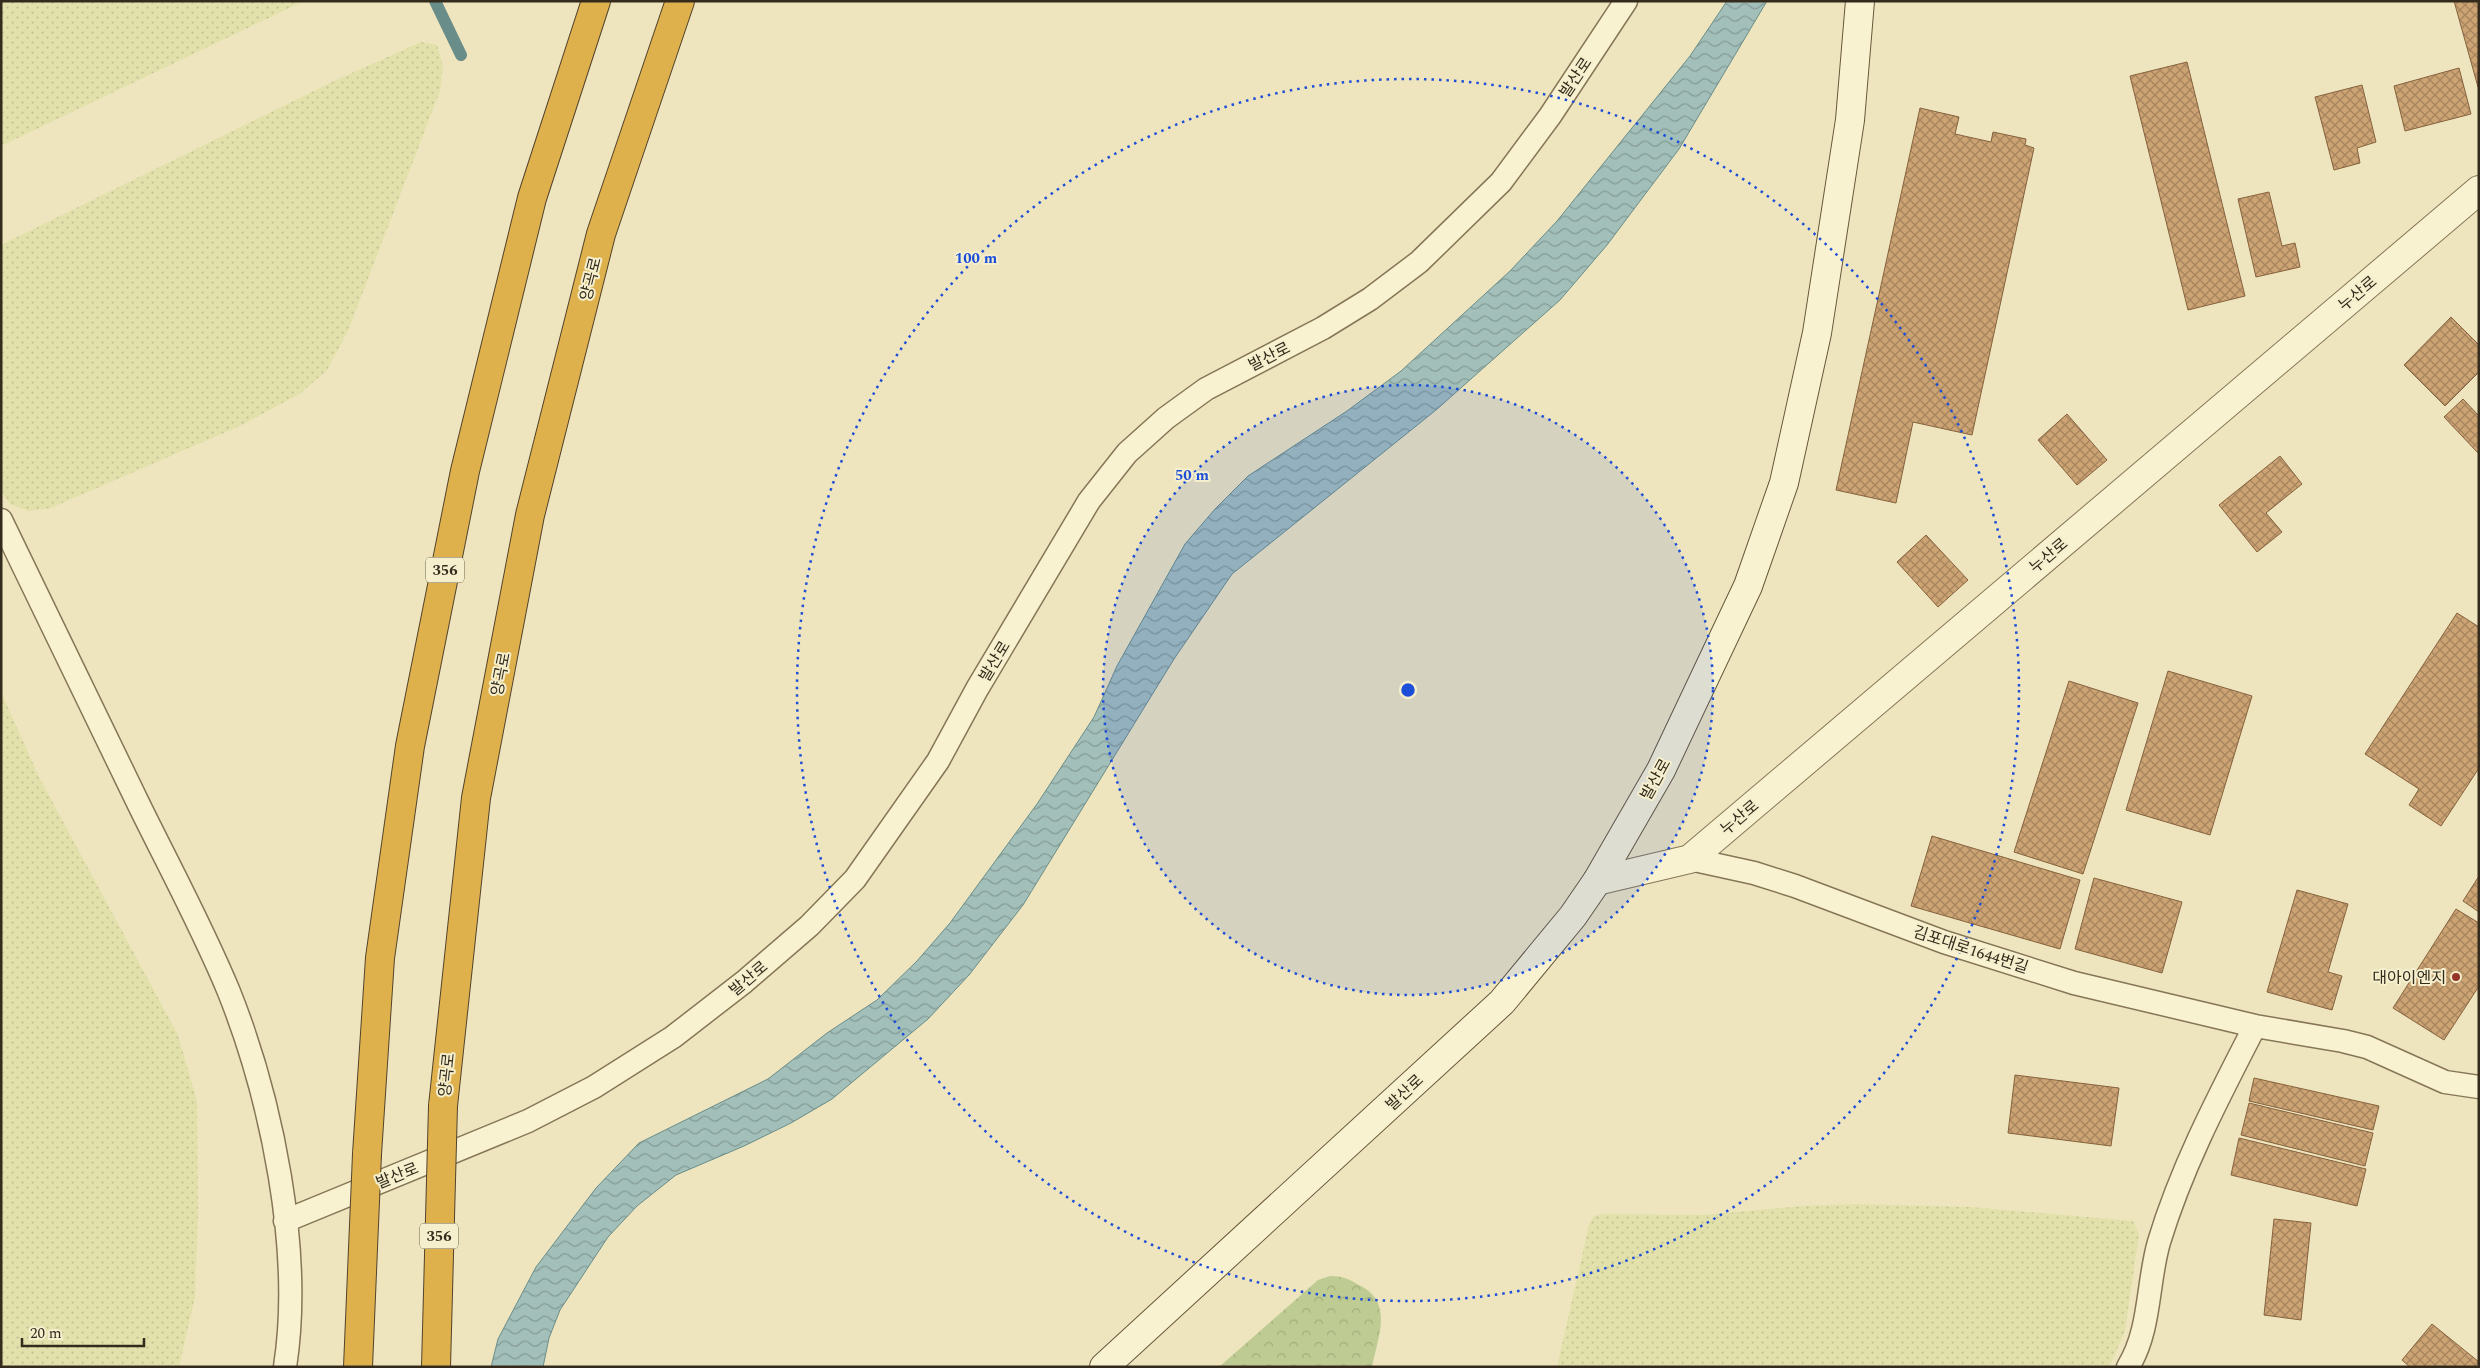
<svg xmlns="http://www.w3.org/2000/svg" width="2480" height="1368" font-family="Spectral,'Noto Sans KR',serif">
  <style>
    .farmland { fill: url(#farmland-dots) }
    .forest { fill: url(#forest-crowns) }
    .water { fill: url(#water-waves); stroke: #698d88 }
    .lines { fill: none; stroke-linecap: round; stroke-linejoin: round }
    .stream { stroke: #698d88; stroke-width: 12 }
    .building { fill: url(#building-cross-hatch); stroke: #85623d }
    .lane-casing { stroke: #867657; stroke-width: 25 }
    .street-casing { stroke: #867657; stroke-width: 30 }
    .secondary-casing { stroke: #67573a; stroke-width: 30 }
    .highway-casing { stroke: #53432c; stroke-width: 30 }
    .lane { stroke: #f9f2d1; stroke-width: 22 }
    .street { stroke: #f9f2d1; stroke-width: 28 }
    .secondary { stroke: #f9f2d1; stroke-width: 28 }
    .highway { stroke: #dfb14d; stroke-width: 28 }
    .highway-bridge-casing { stroke: #53432c; stroke-width: 30; stroke-linecap: butt }
    .highway-bridge { stroke: #dfb14d; stroke-width: 28 }
    .ring { fill: none; stroke: #1d4ed8; stroke-width: 2.5; stroke-dasharray: 2.5 5 }
    .poi-dot { fill: #953427; stroke: #f5efce; stroke-width: 2 }
    .labels { text-anchor: middle; stroke-width: 4; stroke-linejoin: round; paint-order: stroke }
    .shield { fill: #f5efce; stroke: #6f6651; stroke-width: 1 }
    .shield-label { font-size: 15px; font-weight: bold; fill: #352b1c }
    .street-label { font-size: 16px; fill: #352b1c; stroke: #f5efce }
    .poi-label { font-size: 16px; fill: #352b1c; stroke: #f5efce; text-anchor: end }
    .centre { fill: #1d4ed8; stroke: #f5efce; stroke-width: 2.5 }
    .ring-label { font-size: 15px; text-anchor: middle; font-weight: bold; fill: #1d4ed8; stroke: #f5efce; stroke-width: 4; stroke-linejoin: round; paint-order: stroke }
  </style>
  <defs>
    <pattern id="farmland-dots" width="8" height="8" patternUnits="userSpaceOnUse" patternTransform="scale(1.25)"><rect width="8" height="8" fill="#e3e1ab"/><path d="M2 2h.1M6 6h.1" fill="none" stroke="#c3c193" stroke-width="1.8" stroke-linecap="round"/></pattern>
    <pattern id="forest-crowns" width="20" height="18" patternUnits="userSpaceOnUse" patternTransform="scale(1.25)"><rect width="20" height="18" fill="#becb92"/><path d="M2 6a3 3 0 1 1 6 0M12 15a3 3 0 1 1 6 0" fill="none" stroke="#a4ae7d"/></pattern>
    <pattern id="water-waves" width="16" height="10" patternUnits="userSpaceOnUse" patternTransform="scale(1.25)"><rect width="16" height="10" fill="#a2bfba"/><path d="M0 5q4-4 8 0t8 0" fill="none" stroke="#859b96"/></pattern>
    <pattern id="building-cross-hatch" width="8" height="8" patternUnits="userSpaceOnUse" patternTransform="scale(1.25)"><rect width="8" height="8" fill="#cca373"/><path d="M0 0l8 8M0 8l8-8" fill="none" stroke="#a6855e"/></pattern>
  </defs>
  <rect width="100%" height="100%" fill="#eee5be"/>
  <path class="farmland" d="M1,1H304L1,146Z
    M421,42L437,45L443,66L440,91L348,331L327,370L301,393L242,425L51,508L29,511L10,504L1,491V245L334,81Z
    M1,692L39,777L178,1035L197,1101L198,1210L195,1297L179,1367H1Z
    M1854,1204L1970,1207L2133,1221L2139,1234L2125,1331L2113,1359L2108,1367H1557L1589,1225L1594,1216L1604,1214L1703,1215L1803,1206Z"/>
  <path class="forest" d="M1330,1276C1342,1276 1349,1279 1359,1285C1394,1302 1378,1336 1372,1367H1219L1318,1280Z"/>
  <path class="water" d="M1727,1H1767L1679,149L1607,245L1560,300L1436,410L1232,574L1174,659L1023,905L969,975L928,1019L832,1099L791,1123L744,1146L676,1175L637,1206L608,1237L560,1310L549,1338L543,1367H491L498,1339L536,1267L596,1188L639,1143L768,1079L827,1033L877,1000L917,961L950,923L1037,804L1094,717L1117,666L1185,544L1215,509L1248,476L1347,411L1401,371L1510,271L1557,221L1690,56Z"/>
  <g class="lines">
    <path class="stream" d="M435,1L461,55"/>
  </g>
  <path class="building" d="M2454,1H2479L2478,87Z
    M2187,62L2245,296L2188,310L2130,76Z
    M2459,68L2471,114L2405,131L2394,86Z
    M2362,85L2376,142L2357,148L2360,163L2334,170L2315,97Z
    M1920,108L1959,117L1955,134L1991,142L1993,132L2026,139L2025,145L2034,148L1972,435L1913,422L1896,503L1836,490Z
    M2269,192L2282,246L2295,243L2300,267L2256,277L2238,199Z
    M2451,317L2479,345V372L2445,406L2404,365Z
    M2463,399L2479,416V454L2444,417Z
    M2067,414L2107,460L2077,485L2038,440Z
    M2280,456L2302,484L2266,513L2282,532L2257,552L2219,505Z
    M1926,535L1968,580L1938,607L1897,562Z
    M2457,613L2479,627V768L2441,826L2409,805L2419,789L2365,754Z
    M2168,671L2252,696L2210,835L2126,810Z
    M2069,681L2138,703L2083,874L2014,852Z
    M1932,836L2080,880L2060,949L1911,906Z
    M2479,876V912L2463,901Z
    M2094,878L2182,902L2162,973L2075,949Z
    M2297,890L2348,904L2328,972L2342,976L2332,1010L2267,992Z
    M2456,909L2479,923V986L2444,1040L2393,1008Z
    M2015,1075L2119,1088L2111,1146L2008,1133Z
    M2254,1078L2379,1106L2373,1130L2249,1101Z
    M2249,1103L2373,1133L2365,1166L2241,1135Z
    M2239,1138L2366,1169L2357,1206L2231,1175Z
    M2274,1219L2311,1223L2301,1320L2264,1315Z
    M2432,1324L2479,1362V1367H2410L2402,1360Z"/>
  <g class="lines">
    <g class="lane-casing">
      <path id="lane" d="M1,520C48,615 94,711 140,807C170,868 203,929 229,992C272,1100 303,1251 285,1367
        M1690,859L1754,873L1795,886L1944,942L2074,983L2255,1026L2343,1041L2367,1047L2445,1082L2479,1087
        M285,1221L528,1121L594,1087L673,1037L744,982L809,926L855,879L938,761L977,689L1089,501L1127,453L1166,418L1206,389L1323,328L1370,299L1419,262L1501,182L1550,116L1626,1
        M2128,1367C2151,1330 2147,1283 2159,1242C2182,1166 2219,1096 2255,1026"/>
    </g>
    <g class="street-casing">
      <path id="street" d="M1597,881L1690,859L2479,190"/>
    </g>
    <g class="secondary-casing">
      <path id="secondary" d="M1104,1367L1502,1002L1573,916L1597,881L1661,770L1748,586L1784,483L1817,333L1850,120L1860,1"/>
    </g>
    <g class="highway-casing">
      <path id="highway" d="M443,1106L476,798L530,515L601,234L680,1
        M367,1154L380,958L410,746L465,471L532,198L596,1"/>
    </g>
    <use href="#lane" class="lane"/>
    <use href="#street" class="street"/>
    <use href="#secondary" class="secondary"/>
    <use href="#highway" class="highway"/>
    <g class="highway-bridge-casing">
      <path id="highway-bridge" d="M358,1367L367,1154
        M436,1367L443,1106"/>
    </g>
    <use href="#highway-bridge" class="highway-bridge"/>
  </g>
  <circle cx="1408" cy="690" r="305" fill="#1d4ed8" fill-opacity=".12"/>
  <g class="ring">
    <circle cx="1408" cy="690" r="305"/>
    <circle cx="1408" cy="690" r="611"/>
  </g>
  <circle class="poi-dot" cx="2456" cy="977" r="5"/>
  <g class="labels">
    <g class="shield">
      <rect x="426" y="557.5" width="38" height="25" rx="4"/>
      <rect x="420" y="1223.5" width="38" height="25" rx="4"/>
    </g>
    <g class="shield-label">
      <text x="445" y="575">356</text>
      <text x="439" y="1241">356</text>
    </g>
    <g class="street-label">
      <text transform="translate(1575 77) rotate(-56)" y="6">발산로</text>
      <text transform="translate(590 279) rotate(-76)" y="6">양곡로</text>
      <text transform="translate(2357 293) rotate(-40)" y="6">누산로</text>
      <text transform="translate(1269 356) rotate(-27)" y="6">발산로</text>
      <text transform="translate(2048 555) rotate(-40)" y="6">누산로</text>
      <text transform="translate(994 661) rotate(-59)" y="6">발산로</text>
      <text transform="translate(500 674) rotate(-79)" y="6">양곡로</text>
      <text transform="translate(1655 779) rotate(-61)" y="6">발산로</text>
      <text transform="translate(1739 817) rotate(-40)" y="6">누산로</text>
      <text transform="translate(1971 949) rotate(18)" y="6">김포대로1644번길</text>
      <text transform="translate(748 978) rotate(-40)" y="6">발산로</text>
      <text transform="translate(446 1075) rotate(-84)" y="6">양곡로</text>
      <text transform="translate(1404 1092) rotate(-43)" y="6">발산로</text>
      <text transform="translate(397 1175) rotate(-22)" y="6">발산로</text>
    </g>
    <g class="poi-label">
      <text x="2446" y="983">대아이엔지</text>
    </g>
  </g>
  <circle cx="1408" cy="690" r="8" class="centre"/>
  <g class="ring-label">
    <text x="976" y="263">100 m</text>
    <text x="1192" y="480">50 m</text>
  </g>
  <rect width="2480" height="1368" fill="none" stroke="#352b1c" stroke-width="5"/>
  <path d="M22 1338v8h122v-8" fill="none" stroke="#352b1c" stroke-width="2.5"/>
  <text x="30" y="1338" font-size="15" fill="#352b1c" stroke="#f5efce" stroke-width="4" paint-order="stroke">20 m</text>
</svg>
